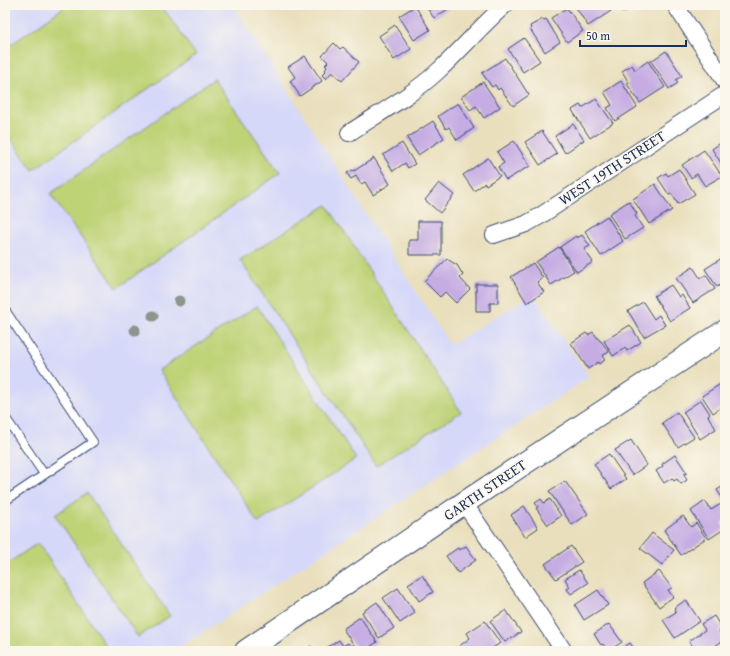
<svg xmlns="http://www.w3.org/2000/svg" width="730" height="656" font-family="'Gentium Book Plus',serif">
  <style>
    .built { fill: #d5d8f9 }
    .green { fill: #bed276; stroke: #6c806a }
    .building { fill: #c5ace3 }
    .lines { fill: none; stroke-linecap: round; stroke-linejoin: round }
    .lane-casing { stroke: #3a496c; stroke-width: 10 }
    .street-casing { stroke: #3a496c; stroke-width: 18 }
    .secondary-casing { stroke: #3a496c; stroke-width: 24 }
    .lane { stroke: #fff; stroke-width: 8 }
    .street { stroke: #fff; stroke-width: 16 }
    .secondary { stroke: #fff; stroke-width: 22 }
    .tree { fill: #8e958c }
    .labels { text-anchor: middle; stroke-width: 3.5; stroke-linejoin: round; paint-order: stroke }
    .street-label { font-size: 15px; fill: #1b2f5e; stroke: #fbf7ec }
  </style>
  <rect width="100%" height="100%" fill="#fbf7ec"/>
  <filter id="ink" filterUnits="userSpaceOnUse"><feTurbulence type="fractalNoise" baseFrequency=".025" numOctaves="2"/><feDisplacementMap in="SourceGraphic" scale="8" xChannelSelector="R" yChannelSelector="G"/><feConvolveMatrix kernelMatrix="1 2 1 2 8 2 1 2 1" color-interpolation-filters="sRGB"/></filter>
  <filter id="wash" filterUnits="userSpaceOnUse"><feTurbulence type="fractalNoise" baseFrequency=".012" numOctaves="4" result="noise"/><feDisplacementMap in="SourceGraphic" scale="16" xChannelSelector="R" yChannelSelector="G"/><feGaussianBlur stdDeviation="0.9" result="paint"/><feColorMatrix in="noise" values="0 0 0 0 0 0 0 0 0 0 0 0 0 0 0 0 0 1.4 0 .05"/><feComposite in="paint" operator="in"/></filter>
  <g filter="url(#wash)">
    <rect width="100%" height="100%" fill="#e9dfbc"/>
    <path class="built" d="M5,5H233L450,345L533,294L589,377L175,651H5Z"/>
    <path class="green" d="M67,5H161L196,55L33,170L5,131V49Z
      M214,79L280,173L117,288L50,194Z
      M327,205L461,412L376,466L240,260Z
      M257,306L356,459L258,523L159,370Z
      M87,493L170,616L138,637L55,515Z
      M38,543L106,646L98,651H5V565Z"/>
    <g id="blocks">
      <path class="building" d="M425,5H449L451,7L434,18Z
        M577,5H607L611,11L588,26L575,6Z
        M618,5H636L623,13Z
        M718,5H725V15Z
        M415,6L430,30L414,40L399,16Z
        M567,8L583,31L567,42L551,18Z
        M543,19L544,20L546,19L560,42L545,52L530,29L531,28L530,26Z
        M395,25L411,49L394,60L379,36Z
        M524,38L540,61L523,72L508,49Z
        M334,43L340,49L343,47L359,62L342,81L332,72L326,79L322,75L326,71L325,70L327,67L325,65L328,62L322,56Z
        M666,51L682,76L676,80L678,83L669,89L651,61Z
        M305,56L322,81L300,96L290,81L295,77L288,67Z
        M505,58L529,95L513,106L500,88L498,90L495,85L492,87L482,73Z
        M648,61L665,87L640,103L627,84L629,83L622,71L632,65L635,70Z
        M621,81L637,107L615,121L607,108L612,105L604,92Z
        M483,82L500,107L484,118L476,106L470,110L461,97Z
        M596,99L613,123L590,138L572,110L580,105L582,108Z
        M458,103L474,128L457,140L449,127L446,129L438,116Z
        M433,121L444,138L418,155L407,138Z
        M573,124L584,140L565,153L555,136Z
        M542,131L557,154L540,165L525,142Z
        M725,140V169L712,149Z
        M514,141L530,166L506,180L498,167L504,163L497,152Z
        M402,143L415,164L408,168L405,163L393,171L383,155Z
        M704,150L722,176L705,186L697,174L691,178L682,165Z
        M374,158L390,184L373,195L365,182L361,184L356,176L351,179L347,173L353,170L354,171Z
        M488,158L500,176L486,185L485,183L474,191L463,175Z
        M679,169L695,194L678,204L672,194L669,195L658,178L666,173L668,176Z
        M439,183L454,195L440,213L425,200Z
        M655,184L672,210L649,224L633,199Z
        M629,201L637,214L635,216L643,228L625,239L609,214Z
        M607,216L623,241L601,256L585,231Z
        M418,221H441V255H409V240H418Z
        M582,235L590,246L584,249L593,262L577,272L560,247L576,236L577,238Z
        M559,247L574,271L551,285L536,262Z
        M725,256V282L717,287L705,269Z
        M447,259L457,265L463,275L460,278L470,289L456,303L445,292L440,297L424,281Z
        M533,263L543,278L537,282L544,292L527,303L511,277Z
        M693,267L700,278L706,275L715,289L693,303L676,278Z
        M476,284H498V303H490V311H476Z
        M671,285L679,297L682,295L690,308L670,321L654,296Z
        M643,302L654,319L659,315L665,325L644,337L628,311Z
        M630,325L641,342L627,351L625,348L613,356L604,341Z
        M593,332L600,341H601L609,352L602,356L605,360L599,364L598,362L588,369L571,343L586,333L588,335Z
        M725,381V405L713,413L702,396Z
        M701,400L710,414L708,416L716,429L700,439L683,412Z
        M677,412L694,437L678,447L662,423Z
        M631,440L647,465L632,475L615,450Z
        M609,454L626,479L611,489L594,464Z
        M675,455L687,473L684,474L687,480L681,484L677,479L674,481L672,478L664,483L656,471L663,466L662,464Z
        M565,481L588,514L572,525L549,491Z
        M725,485V502L717,490Z
        M541,499L544,503L550,499L561,516L548,525L536,508L538,507L535,503Z
        M705,501L711,510L721,504L725,510V520L721,523L724,529L709,539L691,511Z
        M524,506L538,528L525,537L511,515Z
        M683,516L691,527L696,523L706,538L681,555L664,530Z
        M652,533L674,550L662,565L640,548Z
        M466,546L476,560L458,573L446,556L458,548L459,550Z
        M571,546L582,562L556,579L545,564Z
        M579,570L588,583L571,594L567,589L570,587L565,579Z
        M659,571L672,588L668,590L673,597L659,607L642,583Z
        M422,575L433,592L419,601L408,584Z
        M398,588L415,613L400,623L383,598Z
        M598,590L608,605L584,620L575,605Z
        M686,600L700,621L675,638L663,620L676,612L674,608Z
        M377,602L394,628L379,638L362,612Z
        M506,610L521,632L505,642L490,621Z
        M714,616L722,629L719,631L724,640L707,651H696L689,641L705,630L701,624Z
        M360,617L377,642L364,651H358L343,629Z
        M485,621L500,643L493,648L494,650L492,651H461L458,647L470,638L467,633Z
        M609,624L622,642L608,651L603,644L601,645L594,634Z
        M339,640L343,646L348,643L353,651H328L326,648Z
        M630,643L636,651H618Z
        M311,646L314,651H304Z"/>
    </g>
  </g>
  <g filter="url(#ink)">
    <use href="#blocks" fill-opacity="0" stroke="#3a496c" stroke-width="1"/>
    <g class="lines">
      <g class="lane-casing">
        <path id="lane" d="M5,310L93,442L5,501
          M5,417L44,474"/>
      </g>
      <g class="street-casing">
        <path id="street" d="M675,5L725,81
          M349,133C378,114 412,95 437,72C461,50 481,26 505,5
          M494,235L526,224L540,216L725,94
          M464,503L564,651"/>
      </g>
      <g class="secondary-casing">
        <path id="secondary" d="M246,651L464,503L725,331"/>
      </g>
      <use href="#lane" class="lane"/>
      <use href="#street" class="street"/>
      <use href="#secondary" class="secondary"/>
    </g>
    <g class="tree">
      <circle cx="179" cy="301" r="5.5"/>
      <circle cx="153" cy="316" r="5.5"/>
      <circle cx="135" cy="330" r="5.5"/>
    </g>
  </g>
  <g class="labels">
    <g class="street-label">
      <text transform="translate(612 168) rotate(-33)" y="5">WEST 19TH STREET</text>
      <text transform="translate(485 490) rotate(-34)" y="5">GARTH STREET</text>
    </g>
  </g>
  <rect width="730" height="656" fill="none" stroke="#fbf7ec" stroke-width="20"/>
  <path d="M580 40v6h106v-6" fill="none" stroke="#1b2f5e" stroke-width="2"/>
  <text x="586" y="40" font-size="12" fill="#1b2f5e" stroke="#fbf7ec" stroke-width="3" paint-order="stroke">50 m</text>
</svg>
